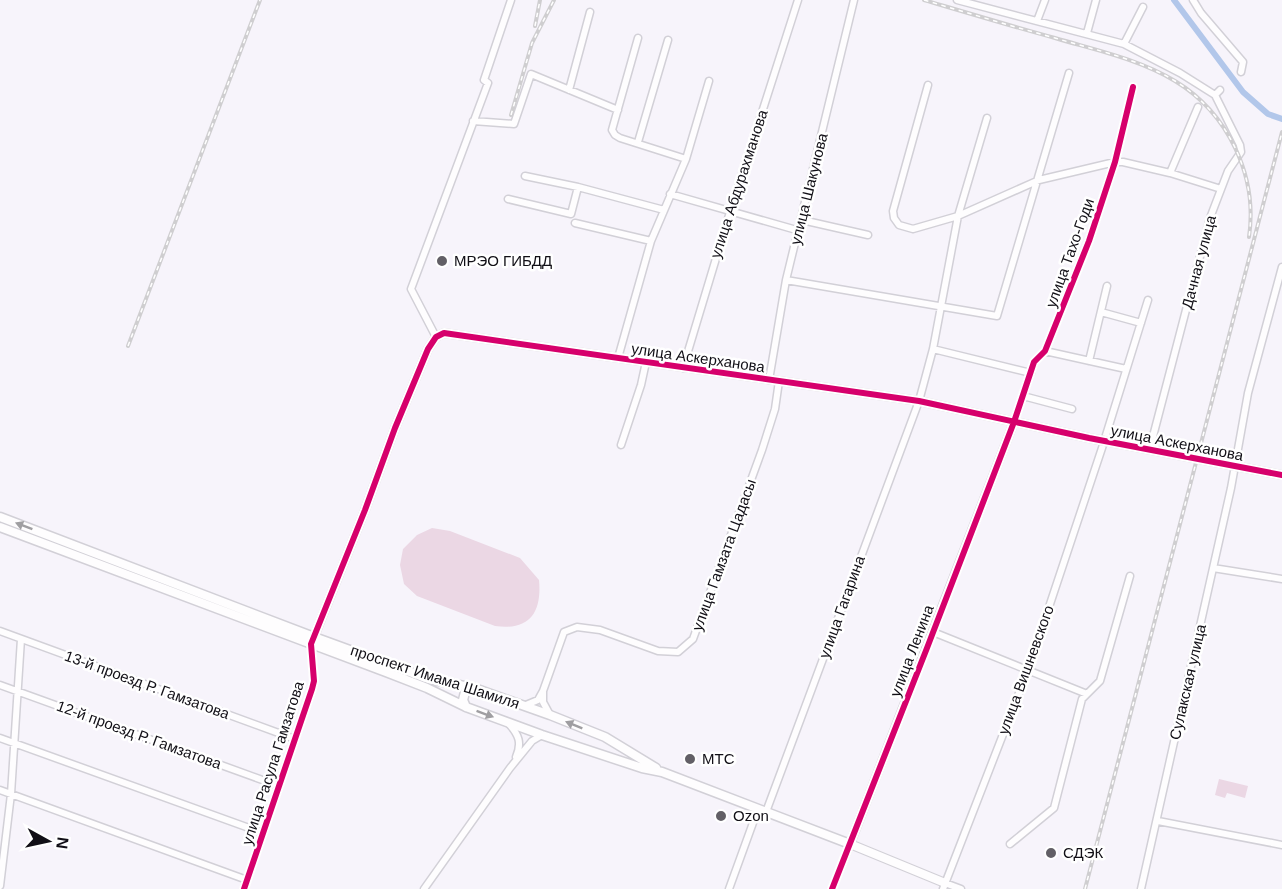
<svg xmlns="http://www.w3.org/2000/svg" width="1282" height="889" font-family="Arial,sans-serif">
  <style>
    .green { fill: #ebd7e4 }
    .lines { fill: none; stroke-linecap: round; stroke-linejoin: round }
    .canal { stroke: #b2c7ea; stroke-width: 6 }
    .minor-casing { stroke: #d2d0d7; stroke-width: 9 }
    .tertiary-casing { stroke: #d2d0d7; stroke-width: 10 }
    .secondary-casing { stroke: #d2d0d7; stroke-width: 11 }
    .minor { stroke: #fefdfe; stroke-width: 6 }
    .tertiary { stroke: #fefdfe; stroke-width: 8 }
    .secondary { stroke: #fefdfe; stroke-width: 8 }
    .rail-casing { stroke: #cfced0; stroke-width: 4 }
    .rail { stroke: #fff; stroke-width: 1.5; stroke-dasharray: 4.5; stroke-linecap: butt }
    .tertiary-bridge-casing { stroke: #d2d0d7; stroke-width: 10; stroke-linecap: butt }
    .tertiary-bridge { stroke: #fefdfe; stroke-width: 8 }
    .cycleway-casing { stroke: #fff; stroke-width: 10 }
    .cycleway { stroke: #d6006c; stroke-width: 6 }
    .oneway { fill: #9f9ea1 }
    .poi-dot { fill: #625f66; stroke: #fff; stroke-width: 2 }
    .labels { text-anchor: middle; stroke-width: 5; stroke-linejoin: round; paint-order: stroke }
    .street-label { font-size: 15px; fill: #110f16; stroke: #fff }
    .poi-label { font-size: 15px; fill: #110f16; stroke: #fff; text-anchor: start }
  </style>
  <rect width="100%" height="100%" fill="#f7f4fb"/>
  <path class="green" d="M432,528L450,531L520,558L539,580C542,612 530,631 495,626L417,596L404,584L400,565L403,549L417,535Z
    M1219,779L1248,786L1245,798L1227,793L1225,798L1215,795Z"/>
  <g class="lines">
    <path class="canal" d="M1174,0L1243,92L1268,114L1282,119"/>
    <g class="minor-casing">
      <path id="minor" d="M957,0L1124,44L1180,73L1215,95
        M1193,0L1201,13L1243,62L1241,72
        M1037,21L1045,0
        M1087,33L1096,0
        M638,38L612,130L615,135L620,138L686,159
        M1124,44L1143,7
        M928,85L893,211L894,218L899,225L913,229L958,216L1039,180L1115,162H1123L1170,173L1221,189
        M569,90L590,12
        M473,121L514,124L531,74L618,110
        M638,142L668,40
        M1170,173L1198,107
        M525,176L578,187L664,210
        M670,194L800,231
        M508,199L571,214L578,187
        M802,220L868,235
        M575,223L651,241
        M786,280L997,316L1069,73
        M1101,312L1141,323
        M436,337L411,289L488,83L484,80L511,0
        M933,349L1031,373
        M1045,351L1126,369
        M618,358L651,241L686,159L709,81
        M1089,361L1107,286
        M683,368L730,212L798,0
        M769,380L786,280L854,0
        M1023,396L1072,409
        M1014,422L1034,362L1045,351L1089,241L1115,162L1133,87
        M1151,444L1210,218L1228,171L1241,152L1240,145L1215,95L1220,90
        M621,445L641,385L646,362
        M1213,568L1282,579
        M0,631L295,739
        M933,632L1087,694
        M0,685L279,786
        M543,692V702L550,715
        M526,705L538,700L543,691L564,632L577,627L600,630L658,651L678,652L693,639L762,450L775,409L779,381
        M509,724C519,735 522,743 516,757
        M0,738L263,833
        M0,790L247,880
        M766,812L919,401L933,349L958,216L987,118
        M1158,821L1282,845
        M1010,844L1054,808L1082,699L1100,681L1130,576
        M945,883L961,889
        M0,886L11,794L21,639
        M244,889L312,689L314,681L311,644
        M424,889L510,768L532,741L542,735
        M729,889L758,809
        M832,889L850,844
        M943,889L1028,670L1102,448L1148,300
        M1141,889L1231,488L1248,393L1282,267"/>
    </g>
    <g class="tertiary-casing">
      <path id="tertiary" d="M312,642L365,510L395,428L428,349L436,337L444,333L919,401L1089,438
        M945,883L850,844L1014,422"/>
    </g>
    <g class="secondary-casing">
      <path id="secondary" d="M0,517L314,637L429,679L474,688L550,715L605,737L656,768
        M0,527L386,672L427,688L466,707L542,735L642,768L662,772L850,844
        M466,707L463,700L465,692L474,688"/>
    </g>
    <use href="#minor" class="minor"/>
    <use href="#tertiary" class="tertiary"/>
    <use href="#secondary" class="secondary"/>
    <g class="rail-casing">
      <path id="rail" d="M924,0C968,13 1011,26 1055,38C1095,50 1139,59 1175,81C1228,113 1258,176 1249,237
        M535,26L540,0
        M511,115L532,43L554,0
        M128,346L260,0
        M1085,889L1282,132"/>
    </g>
    <use href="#rail" class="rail"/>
    <g class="tertiary-bridge-casing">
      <path id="tertiary-bridge" d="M1089,438L1282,475"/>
    </g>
    <use href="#tertiary-bridge" class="tertiary-bridge"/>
    <g class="cycleway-casing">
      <path id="cycleway" d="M244,889L312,689L314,681L311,644L365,510L395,428L428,349L436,337L444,333L919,401L1089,438L1282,475
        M832,889L927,648L1014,422L1034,362L1045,351L1089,241L1115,162L1133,87"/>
    </g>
    <use href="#cycleway" class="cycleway"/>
  </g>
  <defs><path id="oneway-solid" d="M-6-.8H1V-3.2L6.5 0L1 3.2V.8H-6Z" transform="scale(1.5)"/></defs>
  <g class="oneway">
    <use href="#oneway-solid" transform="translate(24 526) rotate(-159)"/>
    <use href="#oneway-solid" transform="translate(485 714) rotate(20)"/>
    <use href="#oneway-solid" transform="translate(574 725) rotate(-158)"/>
  </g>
  <g class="poi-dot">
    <circle cx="442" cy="261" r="6"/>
    <circle cx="690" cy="759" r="6"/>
    <circle cx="721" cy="816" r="6"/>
    <circle cx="1051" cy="853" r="6"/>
  </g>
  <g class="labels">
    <g class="street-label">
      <text transform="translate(739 184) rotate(-72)" y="5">улица Абдурахманова</text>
      <text transform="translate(809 189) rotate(-76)" y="5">улица Шакунова</text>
      <text transform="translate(1070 253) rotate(-70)" y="5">улица Тахо-Годи</text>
      <text transform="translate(1199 262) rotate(-75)" y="5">Дачная улица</text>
      <text transform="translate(698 358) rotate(8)" y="5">улица Аскерханова</text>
      <text transform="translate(1177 443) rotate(11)" y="5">улица Аскерханова</text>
      <text transform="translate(724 555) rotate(-70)" y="5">улица Гамзата Цадасы</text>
      <text transform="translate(842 607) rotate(-70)" y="5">улица Гагарина</text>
      <text transform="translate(912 651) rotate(-69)" y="5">улица Ленина</text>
      <text transform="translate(1026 670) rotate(-70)" y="5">улица Вишневского</text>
      <text transform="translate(435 677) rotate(18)" y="5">проспект Имама Шамиля</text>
      <text transform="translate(1188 682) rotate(-77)" y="5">Сулакская улица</text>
      <text transform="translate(147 685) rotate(20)" y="5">13-й проезд Р. Гамзатова</text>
      <text transform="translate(139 735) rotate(20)" y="5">12-й проезд Р. Гамзатова</text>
      <text transform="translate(273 763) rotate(-72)" y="5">улица Расула Гамзатова</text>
    </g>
    <g class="poi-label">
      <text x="454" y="266">МРЭО ГИБДД</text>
      <text x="702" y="764">МТС</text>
      <text x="733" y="821">Ozon</text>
      <text x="1063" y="858">СДЭК</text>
    </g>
  </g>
  <g transform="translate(48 841) rotate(98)" stroke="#ffffff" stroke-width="4.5" paint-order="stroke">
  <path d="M0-4.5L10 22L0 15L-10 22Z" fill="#110f16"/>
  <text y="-9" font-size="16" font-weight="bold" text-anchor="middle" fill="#110f16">N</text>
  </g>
</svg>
